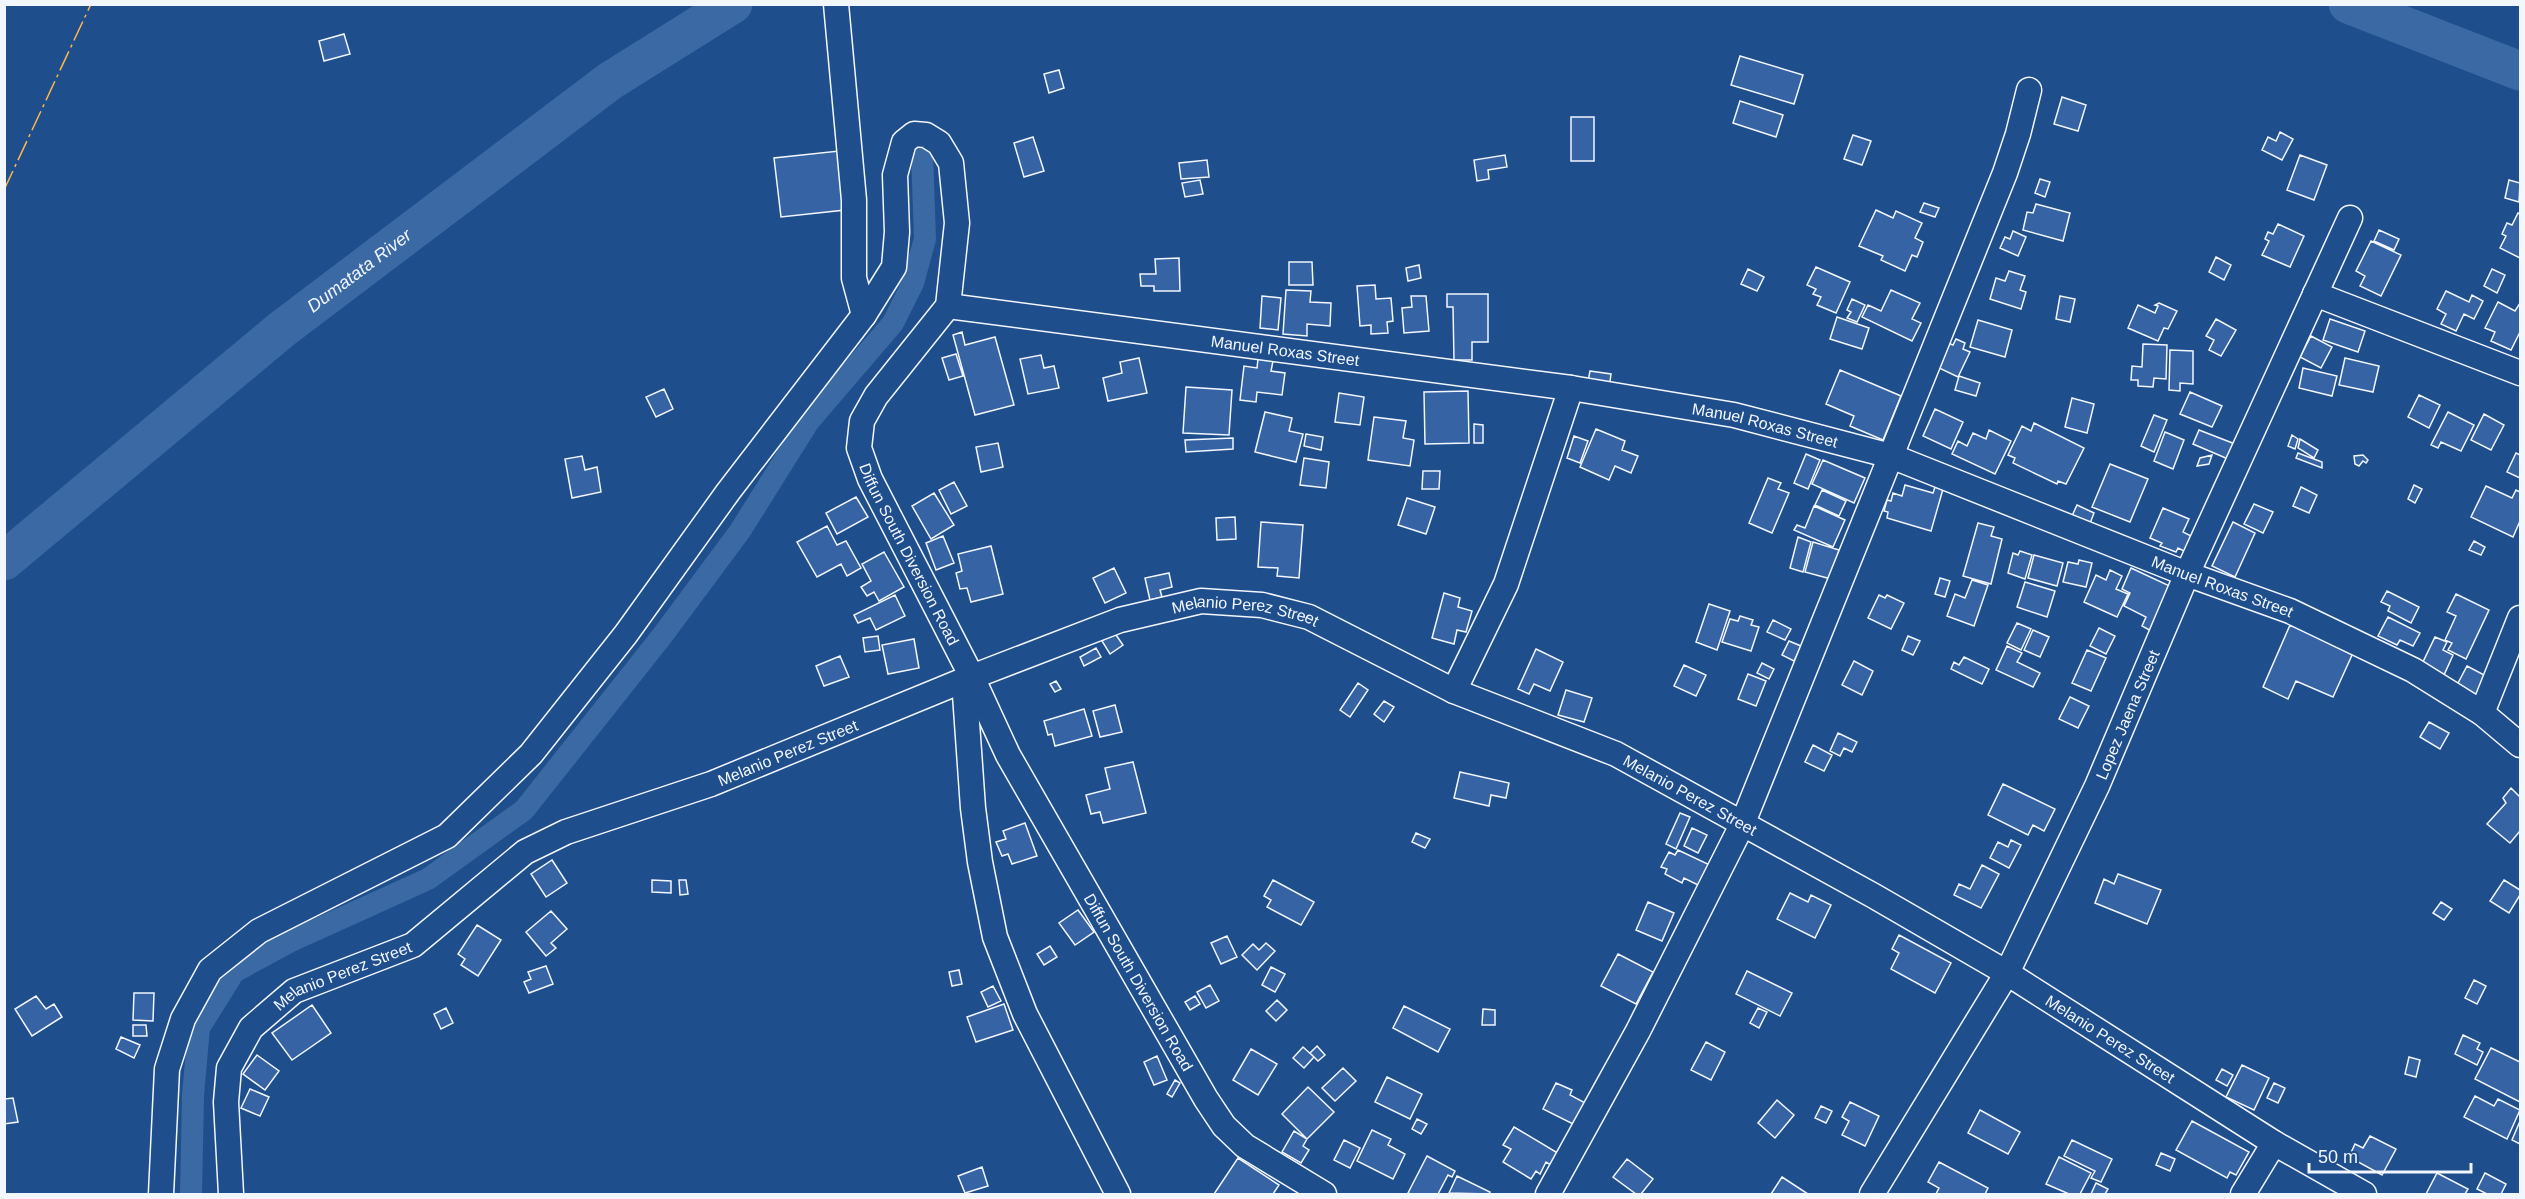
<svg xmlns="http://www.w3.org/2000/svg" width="2525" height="1199" font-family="Arial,sans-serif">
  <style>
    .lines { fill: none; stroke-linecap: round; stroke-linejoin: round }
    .canal { stroke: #3b69a3; stroke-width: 22 }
    .river { stroke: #3b69a3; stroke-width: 39 }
    .building { fill: #3563a3; stroke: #f2f6ff; stroke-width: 1.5 }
    .minor-casing { stroke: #f2f6ff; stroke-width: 27 }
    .minor { stroke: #1f4e8c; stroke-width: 24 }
    .power { stroke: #ffb74d; stroke-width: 1.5; stroke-dasharray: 21 4.5 3 4.5; stroke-linecap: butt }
    .labels { text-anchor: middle; stroke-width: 4.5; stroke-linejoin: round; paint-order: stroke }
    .street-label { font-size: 16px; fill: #f2f6ff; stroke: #1f4e8c }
    .water-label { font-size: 18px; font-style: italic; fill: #f2f6ff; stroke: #1f4e8c }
  </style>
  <rect width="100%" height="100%" fill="#1f4e8c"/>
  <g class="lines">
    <path class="canal" d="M191,1194L193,1095L199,1028L234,972L289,942L428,879L524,810L662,636L740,531L809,421L893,323L913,283L925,239L922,153"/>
    <g class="river">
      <path d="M2348,4L2520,71"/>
      <path id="s1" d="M4,561L281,330L610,81L733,4"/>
    </g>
  </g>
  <path class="building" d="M344,34L350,54L324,61L319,41Z
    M1740,56L1803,75L1794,104L1731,85Z
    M1059,70L1064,88L1049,93L1044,74Z
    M2062,97L2086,105L2078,131L2054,124Z
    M1740,101L1783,115L1776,137L1733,123Z
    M1571,117H1594V161H1571Z
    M2280,132L2293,139L2282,160L2262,150L2268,137L2276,141Z
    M1853,135L1871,141L1862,165L1844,159Z
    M1033,137L1044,171L1024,177L1014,143Z
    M839,151L845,210L781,217L774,158Z
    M1505,155L1507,167L1488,170L1489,179L1477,181L1474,160Z
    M2300,155L2327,165L2314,200L2287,190Z
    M1207,160L1209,177L1181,179L1179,163Z
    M2040,179L2050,182L2045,197L2035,193Z
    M1200,180L1203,194L1185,197L1182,183Z
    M2509,180L2520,183L2519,202L2505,198Z
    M1924,203L1939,208L1935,217L1920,212Z
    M2036,204L2070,213L2063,241L2023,230L2027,212L2033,213Z
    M1876,210L1893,218L1896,211L1922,223L1915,238L1923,242L1917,257L1912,255L1905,271L1881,260L1883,256L1859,246Z
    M2518,213L2520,214V258L2500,248L2506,236L2502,234L2507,223L2512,225Z
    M2278,224L2304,236L2290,267L2262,255L2269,241L2265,239L2268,232L2273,234Z
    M2379,230L2399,239L2394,250L2374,241Z
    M2013,231L2026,237L2018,256L2000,248L2005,237L2010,239Z
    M2371,241L2401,255L2381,296L2360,286L2365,276L2356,271Z
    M2216,257L2231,265L2224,280L2209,272Z
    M1179,258L1180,291H1154V286H1141L1140,274H1156L1155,259Z
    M1289,262H1312L1313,285H1289Z
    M1419,265L1421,278L1408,281L1406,268Z
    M1816,267L1850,282L1836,313L1817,305L1821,297L1813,294L1816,289L1807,285Z
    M1748,269L1764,277L1757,291L1741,284Z
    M2492,269L2505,275L2497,293L2484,286Z
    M2009,271L2025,276L2020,290L2026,292L2021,309L1990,299L1996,278L2005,281Z
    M1375,285L1376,299L1391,298L1393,321L1387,322L1388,333L1371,334V325L1360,326L1357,286Z
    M1286,290L1311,291L1310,302L1331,303L1330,326L1307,324V336L1283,334Z
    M1891,290L1920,303L1912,319L1921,323L1912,341L1862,317L1868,305L1881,311Z
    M2446,291L2469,302L2472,295L2483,301L2474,319L2464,314L2456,331L2441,324L2446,314L2437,309Z
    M1447,294H1488V342H1472V360H1454L1453,307H1447Z
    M1262,296L1281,298L1278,330L1260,328Z
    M1411,296H1426L1429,331L1404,333L1402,308L1412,307Z
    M2060,296L2075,299L2070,322L2056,319Z
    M1852,299L1865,305L1857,322L1847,318L1851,312L1847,310Z
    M2498,302L2515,311L2520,303V332L2511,350L2491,341L2495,332L2485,328Z
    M2159,303L2177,311L2168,329L2164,328L2158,341L2128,328L2138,305L2155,313L2158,306L2155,305Z
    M1837,317L1869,328L1862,349L1830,339Z
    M2216,319L2236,330L2221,356L2209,350L2214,340L2206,336Z
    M2330,319L2365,331L2358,352L2323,340Z
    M1978,320L2012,330L2005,357L1970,347Z
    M962,332L965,345L995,337L1014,405L975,415L953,335Z
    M2311,336L2332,347L2321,368L2300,357Z
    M1956,339L1965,343L1963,349L1970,352L1958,377L1937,367L1948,343L1953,345Z
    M2143,344L2167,345L2166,379L2154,378L2153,387L2138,386V380H2131L2132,366L2142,367Z
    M2170,350L2193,351V384L2180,383V391L2169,390Z
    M956,354L963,376L949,380L942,358Z
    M1041,355L1044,368L1054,366L1059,388L1028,394L1020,359Z
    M1139,358L1147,393L1108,401L1103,378L1122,373L1120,362Z
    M2345,358L2379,366L2373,392L2339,385Z
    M1258,359L1273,361L1271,371L1285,373L1282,395L1257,392L1256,402L1240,400L1244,366L1257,368Z
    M2303,368L2337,376L2332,396L2299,388Z
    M1840,370L1901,396L1883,440L1850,426L1854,416L1826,404Z
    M1590,371L1611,374L1609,389L1587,386Z
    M1959,376L1980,383L1976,396L1955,390Z
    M1186,387L1232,390L1229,435L1183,433Z
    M664,389L673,409L656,417L646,397Z
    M1468,391L1469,443L1425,444L1424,392Z
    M2190,392L2222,406L2212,427L2180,414Z
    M1339,393L1364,397L1360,425L1335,422Z
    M2419,395L2440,405L2429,428L2408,417Z
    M2072,398L2094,404L2087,433L2065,427Z
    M1935,409L1963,422L1951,449L1923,436Z
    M1265,412L1292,418L1289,431L1303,434L1296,462L1255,452Z
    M2448,412L2474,425L2461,451L2441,442L2438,448L2431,445Z
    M2484,414L2504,425L2491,450L2471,440Z
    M2154,415L2167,420L2154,452L2141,446Z
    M1374,417L1406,421L1403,438L1414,440L1410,466L1368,460Z
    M2034,423L2084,448L2066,484L2058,481L2057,484L2013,463L2015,458L2008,455L2022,426L2031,431Z
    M1474,424L1483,425V443H1474Z
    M1596,429L1625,441L1622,450L1638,456L1631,473L1615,466L1609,480L1580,467Z
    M1989,430L2011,441L1995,474L1952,454L1958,441L1967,446L1973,433L1986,439Z
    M2199,430L2235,444L2228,459L2193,444Z
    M2165,432L2184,440L2173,469L2154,461Z
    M1306,434L1323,437L1321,450L1304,446Z
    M2292,435L2298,439L2295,449L2288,446Z
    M1574,436L1588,441L1580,463L1567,458Z
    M1233,438V449L1186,452L1185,440Z
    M2300,439L2318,450L2314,458L2298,448Z
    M998,443L1003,467L981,472L976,447Z
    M2298,453L2322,462V468L2296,458Z
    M2516,453L2520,455V478L2507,472Z
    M1806,454L1820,460L1808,489L1794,483Z
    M2212,455L2209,464L2197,466L2200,458Z
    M2363,455L2368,460L2366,463L2363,461L2359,466L2355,464L2354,456Z
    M582,456L585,470L597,467L601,492L572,498L565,459Z
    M1304,458L1329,462L1326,488L1300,485Z
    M1823,460L1865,478L1854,503L1812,484Z
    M2110,464L2148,479L2130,522L2092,507Z
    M1423,471H1440L1439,489H1422Z
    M1768,478L1781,483L1778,489L1789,493L1772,533L1749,523Z
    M954,482L967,506L951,514L939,490Z
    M1905,485L1933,493L1935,487L1943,489L1931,531L1887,518L1888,512L1884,511L1887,500L1891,501L1893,493L1902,496Z
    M2414,485L2422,489L2415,503L2408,499Z
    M2486,486L2512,498L2516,490L2520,492V521L2513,537L2471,517Z
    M2301,487L2317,495L2309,513L2293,506Z
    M1822,490L1846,501L1839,516L1815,505Z
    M934,493L954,525L931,539L912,506Z
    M856,497L868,517L837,534L826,513Z
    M1407,498L1435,507L1426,534L1398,525Z
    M2254,504L2273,512L2263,533L2244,524Z
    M2077,505L2094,513L2089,526L2071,518Z
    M1814,506L1845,520L1833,547L1794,530L1797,525L1805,528Z
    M2163,508L2189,519L2183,532L2193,537L2186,552L2178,548L2176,552L2160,546L2162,543L2150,538Z
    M1235,517L1236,539L1217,540L1216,518Z
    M1261,522L1303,525L1299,578L1277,576L1278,568L1258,567Z
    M2233,522L2255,533L2235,577L2212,566Z
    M1978,523L1994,527L1991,536L2002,539L1991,584L1963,576Z
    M827,526L837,545L846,541L861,568L847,576L841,564L817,577L797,542Z
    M943,536L954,563L936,570L926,543Z
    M1798,537L1811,542L1803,572L1790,568Z
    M2474,541L2485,547L2481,555L2469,550Z
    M1813,542L1839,550L1831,579L1805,572Z
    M991,546L1003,594L971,602L967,588L960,589L956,573L962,571L958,554Z
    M2020,551L2032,555L2025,579L2008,573L2013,553L2018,555Z
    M884,552L904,587L879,601L874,592L867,596L861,587L871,581L862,564Z
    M2034,555L2063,563L2057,586L2028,578Z
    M2079,560L2092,563L2086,587L2063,582L2068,562L2078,564Z
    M1114,568L1126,593L1105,603L1093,578Z
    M2131,568L2174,588L2153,632L2142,626L2146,617L2124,606L2130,593L2122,589Z
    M2110,570L2122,576L2116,589L2128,594L2117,617L2084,602L2096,575L2106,580Z
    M1169,573L1172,587L1160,590L1162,597L1150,600L1145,578Z
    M1940,578L1950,581L1945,597L1935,594Z
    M1972,580L1988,585L1974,626L1947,616L1955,594L1965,598Z
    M2025,582L2055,591L2047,617L2017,607Z
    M2387,591L2419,607L2411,623L2388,611L2390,606L2381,602Z
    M1444,593L1460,598L1458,607L1472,611L1466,632L1457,630L1454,644L1432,638Z
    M2456,594L2489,610L2466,659L2448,650L2452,643L2445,640L2456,616L2447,612Z
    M895,595L905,616L876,630L870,618L858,623L854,615Z
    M1879,595L1885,598L1887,595L1904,603L1891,629L1868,618Z
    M1709,604L1730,611L1717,650L1696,642Z
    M1740,616L1753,620L1751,625L1759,627L1751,651L1722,642L1730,619L1738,621Z
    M2388,617L2420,633L2413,646L2400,640L2397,645L2378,636Z
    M1773,620L1791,629L1785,640L1767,632Z
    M2017,623L2031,629L2021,650L2007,643Z
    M2290,625L2353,653L2333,697L2296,681L2288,699L2263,687Z
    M2099,628L2115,636L2106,654L2090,646Z
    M2033,630L2049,637L2040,657L2024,650Z
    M1114,632L1123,645L1110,654L1102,641Z
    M878,636L880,650L865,652L863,638Z
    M1908,636L1920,641L1913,655L1902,650Z
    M2435,637L2447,642L2443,650L2453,655L2444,675L2422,664Z
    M914,639L919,668L888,674L882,645Z
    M1789,641L1801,646L1794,661L1782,655Z
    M2007,646L2022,653L2017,662L2040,673L2033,687L1996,670Z
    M1096,648L1101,657L1084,666L1080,657Z
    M1536,649L1563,662L1550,691L1534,684L1529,694L1518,689Z
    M2087,650L2106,658L2091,691L2072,683Z
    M840,656L849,677L824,686L816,666Z
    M1964,657L1989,669L1982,684L1951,669L1954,662L1959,665Z
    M1854,661L1873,671L1862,695L1842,685Z
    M1762,663L1774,669L1769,679L1757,673Z
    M1684,665L1706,675L1696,696L1674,686Z
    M2467,666L2488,677L2478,696L2457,685Z
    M1748,674L1766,681L1756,706L1738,699Z
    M1056,681L1061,689L1055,692L1050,684Z
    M1358,683L1368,690L1350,717L1340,710Z
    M1566,690L1592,698L1584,722L1558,715Z
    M2070,697L2089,706L2078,728L2059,719Z
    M1384,701L1394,707L1384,722L1374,714Z
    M1115,705L1122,732L1100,737L1093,711Z
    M1084,709L1092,736L1055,746L1052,734L1048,735L1044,721Z
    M2429,722L2449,733L2440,749L2420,737Z
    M1838,733L1857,742L1852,752L1844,748L1840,756L1830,751Z
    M1813,745L1832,755L1824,771L1805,762Z
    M1133,762L1146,813L1103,823L1100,812L1091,814L1086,795L1110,789L1105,768Z
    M1460,772L1509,783L1506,798L1491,795L1489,806L1454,798Z
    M2003,784L2055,809L2044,831L2033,825L2028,835L1988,815Z
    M2511,788L2520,797V831L2510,843L2487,824L2506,803L2503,798Z
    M1680,813L1690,817L1676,849L1666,844Z
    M1025,823L1037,856L1012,864L1008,854L1002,856L996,842L1006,839L1003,831Z
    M1692,828L1707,835L1698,853L1684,846Z
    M1416,833L1430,839L1425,848L1412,842Z
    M2011,840L2021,845L2009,868L1990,858L1998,842L2008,847Z
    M1678,850L1712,866L1702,887L1684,878L1682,883L1665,874L1667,869L1661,867L1669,852L1675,855Z
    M552,860L567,883L546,897L531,874Z
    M1982,865L1999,874L1981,908L1954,895L1959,884L1970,889Z
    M2118,874L2161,890L2147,924L2095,903L2104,879L2114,884Z
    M652,880L671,881V893L652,892Z
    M679,880H686L688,894L680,895Z
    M1273,880L1314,902L1301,925L1267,907L1271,900L1264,896Z
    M2504,880L2520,890V895L2509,913L2490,901Z
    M1790,893L1808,902L1811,895L1831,905L1815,938L1777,919Z
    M1648,902L1674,913L1662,941L1636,930Z
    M2441,902L2452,909L2444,920L2433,913Z
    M1078,910L1094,932L1075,945L1059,923Z
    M551,911L567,929L551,943L556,948L546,956L526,932Z
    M477,925L501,940L478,976L461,965L465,959L458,954Z
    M1899,935L1951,963L1935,993L1891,969L1899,953L1892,949Z
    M1227,936L1237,957L1221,964L1211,943Z
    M1266,943L1275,951L1257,970L1242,955L1253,944L1259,950Z
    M1050,946L1057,957L1044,965L1037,954Z
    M1618,954L1653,972L1636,1004L1601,986Z
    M546,966L553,984L529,993L524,982L531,979L528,972Z
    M1271,967L1285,974L1275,992L1262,985Z
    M959,970L962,984L952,986L949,972Z
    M1747,971L1792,993L1780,1016L1736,994Z
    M2474,980L2486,986L2477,1004L2465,998Z
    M1210,985L1219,1001L1206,1008L1197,992Z
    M993,986L1001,1001L988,1007L981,992Z
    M134,993H154L153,1021L133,1020Z
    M36,996L46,1009L54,1004L62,1017L32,1036L15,1009Z
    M1195,996L1200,1004L1190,1010L1185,1002Z
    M1277,1000L1287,1010L1276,1021L1266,1011Z
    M1004,1004L1013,1030L976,1042L967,1017Z
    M312,1005L331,1033L292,1060L272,1033Z
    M1404,1006L1450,1029L1438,1052L1393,1028Z
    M446,1008L453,1023L441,1029L434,1014Z
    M1758,1008L1767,1012L1759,1028L1750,1023Z
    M1483,1009L1495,1010V1025H1482Z
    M133,1025H146L147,1036H133Z
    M2463,1035L2480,1043L2477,1049L2483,1052L2477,1065L2455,1054Z
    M121,1037L140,1045L134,1058L116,1049Z
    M1706,1042L1725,1052L1711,1080L1691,1070Z
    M1317,1046L1325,1055L1318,1061L1310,1053Z
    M1303,1047L1314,1057L1304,1068L1293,1058Z
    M2491,1048L2520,1062V1102L2475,1079Z
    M1251,1049L1277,1064L1258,1095L1233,1080Z
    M257,1055L279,1071L265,1090L243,1074Z
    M1157,1056L1167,1080L1154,1085L1144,1062Z
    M2409,1057L2420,1060L2416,1077L2405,1074Z
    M2242,1065L2269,1078L2254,1110L2226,1097Z
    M1343,1068L1356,1081L1335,1101L1322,1088Z
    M2222,1069L2233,1075L2227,1086L2216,1080Z
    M1387,1077L1422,1094L1410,1119L1375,1102Z
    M1175,1080L1180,1083L1172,1097L1167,1094Z
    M1556,1083L1572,1090L1570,1095L1589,1105L1579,1127L1543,1109Z
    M2274,1083L2285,1088L2278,1103L2267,1098Z
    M1308,1087L1334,1112L1307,1139L1282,1114Z
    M250,1089L269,1097L260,1116L241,1108Z
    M4,1096L5,1099L13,1098L18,1122L4,1124Z
    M2475,1096L2494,1106L2498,1099L2520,1110L2507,1139L2464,1117Z
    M1777,1100L1794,1115L1775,1138L1758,1123Z
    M1850,1102L1879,1116L1865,1146L1842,1135L1849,1121L1842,1117Z
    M1821,1106L1832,1111L1826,1123L1815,1118Z
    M1980,1110L2020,1132L2008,1154L1968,1133Z
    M1417,1119L1427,1124L1421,1134L1412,1129Z
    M2192,1121L2249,1152L2236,1175L2230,1172L2227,1178L2176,1150Z
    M2520,1121V1144L2512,1140Z
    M1514,1127L1561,1155L1554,1167L1546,1162L1540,1174L1536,1171L1531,1179L1503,1162L1511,1149L1503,1145Z
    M1372,1130L1391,1139L1388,1145L1405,1154L1393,1179L1357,1161Z
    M1294,1131L1307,1139L1303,1146L1309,1150L1301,1163L1282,1152Z
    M2370,1136L2396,1149L2382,1175L2349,1157L2355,1144L2363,1148Z
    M1344,1140L1360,1148L1350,1168L1334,1160Z
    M2072,1140L2112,1159L2101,1182L2091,1178L2095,1171L2064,1156Z
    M2161,1153L2175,1159L2170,1171L2156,1165Z
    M1427,1156L1455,1171L1452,1177L1448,1175L1438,1194H1411L1408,1193Z
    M2059,1157L2091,1173L2080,1194H2069L2046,1184Z
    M1238,1158L1279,1185L1273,1194H1214Z
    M1627,1159L1653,1179L1641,1194H1636L1613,1177Z
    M1939,1162L1988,1188L1985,1194H1936L1939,1188L1928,1182Z
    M982,1167L988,1186L965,1193L958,1176Z
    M2437,1173L2468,1189L2465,1194H2426Z
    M2485,1173L2506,1184L2501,1194H2487L2477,1189Z
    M1457,1176L1490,1192L1489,1194L1449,1193Z
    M1782,1177L1808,1194H1771Z
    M2096,1183L2108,1189L2105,1194H2091Z"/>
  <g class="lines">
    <g class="minor-casing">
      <g id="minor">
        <path id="s2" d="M836,4L854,200V278L864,315L894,267L897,232L895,175L904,142L914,134L926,135L939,143L951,163L957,223L948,306L876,396L862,421L859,448L870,479L972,677L1008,755L1206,1099L1224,1126L1245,1146L1324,1194"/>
        <path d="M2315,294L2520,373"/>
        <path id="s3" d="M948,306L1571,388L1734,415L1891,456L2187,574L2290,611L2413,670L2482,713L2520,745"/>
        <path d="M964,680L973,808L980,862L995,937L1025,1014L1118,1194"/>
        <path d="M1454,691L1506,584L1571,388"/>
        <path d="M2482,713L2520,618"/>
        <path d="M161,1194L167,1069L183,1019L210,970L259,931L447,836L531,754L626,634L728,492L864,315"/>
        <path id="s4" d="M231,1194L226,1102L229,1068L251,1028L294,991L413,945L525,852L566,832L711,784L964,680L1120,620L1201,601L1262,605L1309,617L1454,691L1616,754L1874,896L2007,973L2274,1143L2364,1194"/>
        <path d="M1548,1194L1638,1031L1742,825L2005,173L2018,134L2029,90"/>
        <path id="s5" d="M1872,1194L2007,973L2097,786L2187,574L2350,218"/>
        <path d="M2243,1194L2274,1143"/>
      </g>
    </g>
    <use href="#minor" class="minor"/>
    <path class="power" d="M4,190L91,4"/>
  </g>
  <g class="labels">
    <g class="street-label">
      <text dy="6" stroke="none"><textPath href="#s3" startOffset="340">Manuel Roxas Street</textPath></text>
      <text dy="6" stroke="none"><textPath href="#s3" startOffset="826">Manuel Roxas Street</textPath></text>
      <text dy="6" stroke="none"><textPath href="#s2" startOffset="992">Diffun South Diversion Road</textPath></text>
      <text dy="6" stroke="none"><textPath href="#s3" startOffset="1312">Manuel Roxas Street</textPath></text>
      <text dy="6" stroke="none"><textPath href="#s4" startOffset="1269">Melanio Perez Street</textPath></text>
      <text dy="6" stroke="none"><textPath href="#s5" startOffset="544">Lopez Jaena Street</textPath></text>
      <text dy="6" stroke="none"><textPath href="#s4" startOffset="783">Melanio Perez Street</textPath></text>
      <text dy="6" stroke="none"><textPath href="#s4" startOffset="1755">Melanio Perez Street</textPath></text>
      <text dy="6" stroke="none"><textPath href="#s4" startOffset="279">Melanio Perez Street</textPath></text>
      <text dy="6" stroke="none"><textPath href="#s2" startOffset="1478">Diffun South Diversion Road</textPath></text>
      <text dy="6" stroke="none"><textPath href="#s4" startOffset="2241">Melanio Perez Street</textPath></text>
    </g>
    <g class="water-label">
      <text dy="6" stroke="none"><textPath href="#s1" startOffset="459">Dumatata River</textPath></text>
    </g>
  </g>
  <rect width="2525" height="1199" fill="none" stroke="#f2f6ff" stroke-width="12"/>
  <path d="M2309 1163v9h162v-9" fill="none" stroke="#f2f6ff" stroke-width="3"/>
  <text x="2318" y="1163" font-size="18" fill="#f2f6ff" stroke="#1f4e8c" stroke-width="4.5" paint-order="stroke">50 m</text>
</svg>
